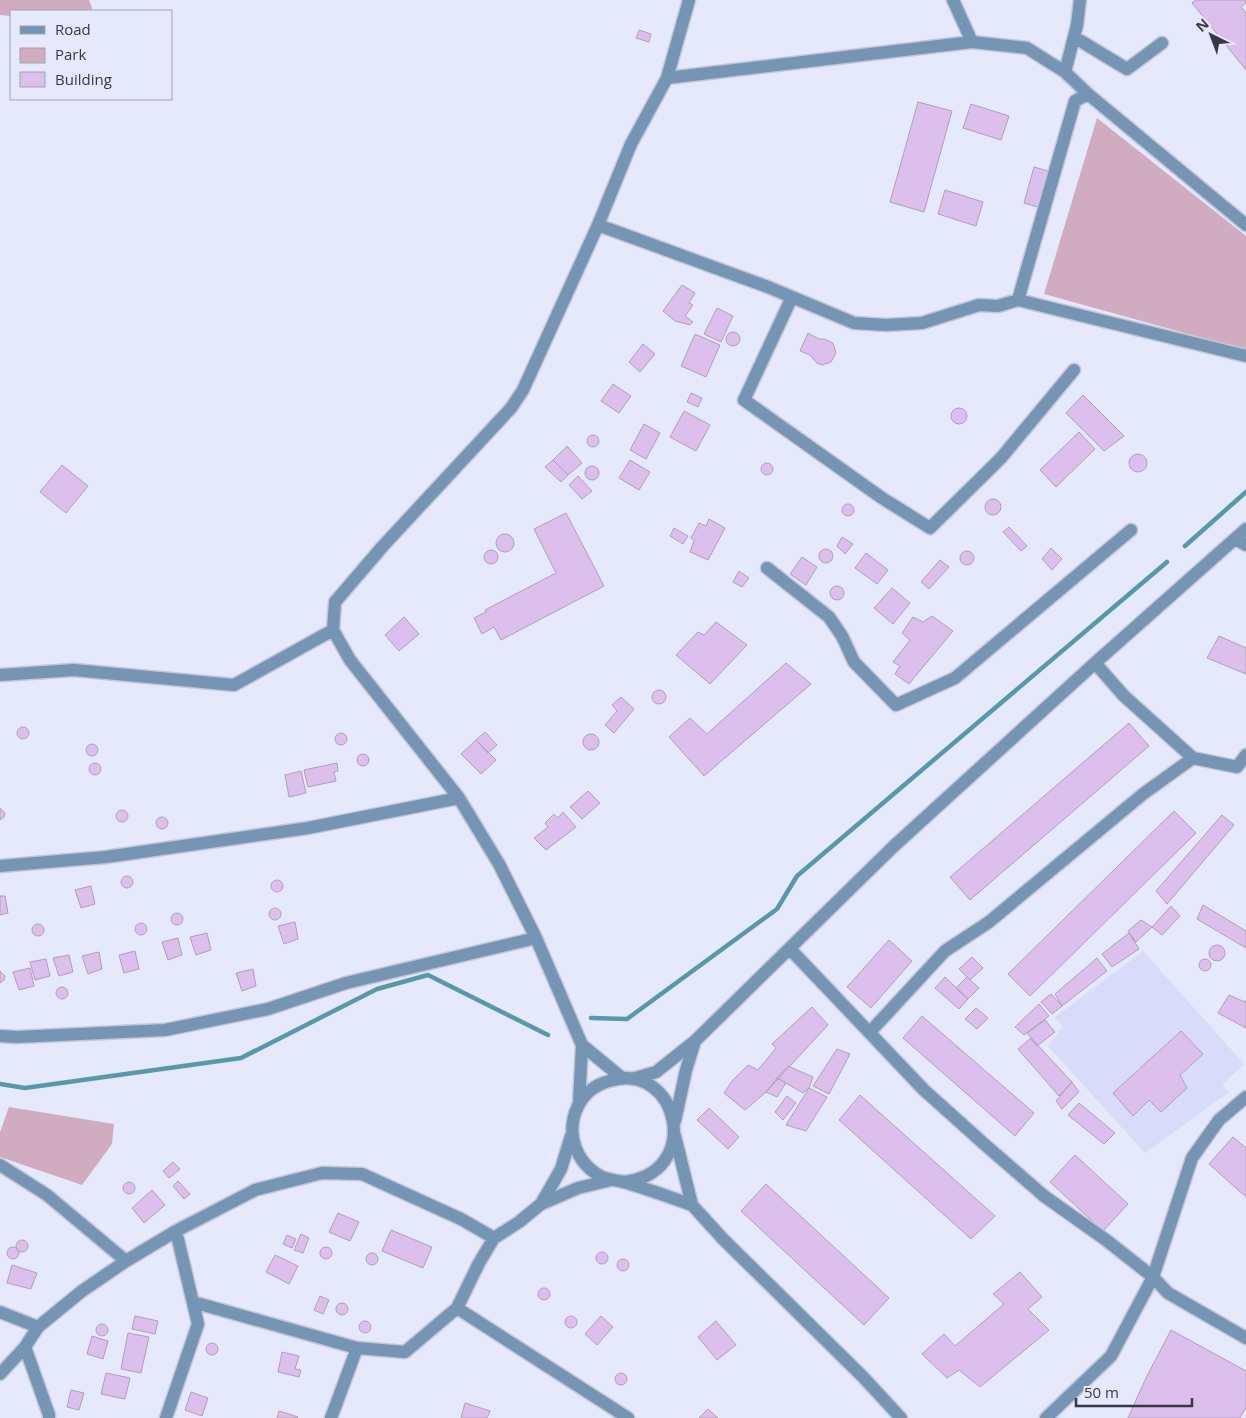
<svg xmlns="http://www.w3.org/2000/svg" width="1246" height="1418" font-family="'Open Sans',sans-serif">
  <style>
    .built { fill: #d8dbfa }
    .green { fill: #d1acc0 }
    .lines { fill: none; stroke-linecap: round; stroke-linejoin: round }
    .stream { stroke: #5799aa; stroke-width: 4.5 }
    .building { fill: #ddbfee; stroke: #b09eba }
    .minor-casing { stroke: #c3c5d8; stroke-width: 15 }
    .minor { stroke: #7695b5; stroke-width: 12 }
  </style>
  <rect width="100%" height="100%" fill="#e6e8fc"/>
  <path class="built" d="M1143,951L1244,1064L1222,1085L1229,1092L1145,1153L1048,1046L1063,1027L1055,1017Z"/>
  <path class="green" d="M0,0H89L92,8L91,11H11V16L0,15Z
    M1097,118L1246,236V350L1044,294Z
    M9,1107L114,1124L112,1144L82,1185L0,1157V1132Z"/>
  <g class="lines">
    <path class="stream" d="M1185,546L1246,492
      M591,1018L627,1019L777,909L797,876L1167,562
      M0,1084L25,1088L241,1058L377,989L428,975L548,1035"/>
  </g>
  <path class="building" d="M1196,0H1246V3L1241,7L1246,13V70L1192,3Z
    M639,30L651,34L649,42L636,38Z
    M918,102L952,111L924,212L890,202Z
    M971,104L1009,116L1001,140L963,128Z
    M1034,167L1048,171L1038,207L1024,203Z
    M945,190L983,202L976,226L938,214Z
    M682,285L695,293L689,303L693,305L685,316L693,322L690,325L675,321L663,311Z
    M717,308L733,316L721,342L704,334Z
    M726 339a7 7 0 1 1 14 0a7 7 0 1 1-14 0Z
    M808,333L819,339H824L833,343L836,353L831,362L822,365L817,363L810,355L800,351Z
    M695,334L720,345L706,377L681,366Z
    M643,344L655,354L640,372L629,362Z
    M613,384L631,396L619,413L601,401Z
    M691,393L702,398L698,407L687,402Z
    M1083,395L1124,436L1104,451L1066,413Z
    M951 416a8 8 0 1 1 16 0a8 8 0 1 1-16 0Z
    M684,411L710,425L696,451L670,437Z
    M644,424L660,433L646,459L630,450Z
    M1079,432L1095,449L1056,487L1040,470Z
    M587 441a6 6 0 1 1 12 0a6 6 0 1 1-12 0Z
    M567,446L582,463L568,475L553,460Z
    M1129 463a9 9 0 1 1 18 0a9 9 0 1 1-18 0Z
    M553,460L568,475L561,482L545,467Z
    M630,460L650,472L639,490L619,478Z
    M761 469a6 6 0 1 1 12 0a6 6 0 1 1-12 0Z
    M62,465L88,486L66,513L40,492Z
    M585 473a7 7 0 1 1 14 0a7 7 0 1 1-14 0Z
    M578,476L592,491L582,499L569,485Z
    M985 507a8 8 0 1 1 16 0a8 8 0 1 1-16 0Z
    M842 510a6 6 0 1 1 12 0a6 6 0 1 1-12 0Z
    M566,513L604,586L501,640L494,627L482,634L474,618L486,612L485,610L556,573L534,529Z
    M709,519L725,528L708,560L690,552L694,541L691,538L699,523L706,526Z
    M1009,527L1027,546L1021,551L1003,532Z
    M674,528L688,536L683,544L670,536Z
    M496 543a9 9 0 1 1 18 0a9 9 0 1 1-18 0Z
    M842,537L853,544L845,554L837,546Z
    M1051,548L1062,559L1052,570L1042,559Z
    M819 556a7 7 0 1 1 14 0a7 7 0 1 1-14 0Z
    M484 557a7 7 0 1 1 14 0a7 7 0 1 1-14 0Z
    M960 558a7 7 0 1 1 14 0a7 7 0 1 1-14 0Z
    M866,553L888,570L877,584L855,568Z
    M802,557L817,567L806,585L790,574Z
    M940,560L949,567L929,589L921,582Z
    M739,571L749,578L742,587L733,582Z
    M830 593a7 7 0 1 1 14 0a7 7 0 1 1-14 0Z
    M892,588L910,603L893,624L874,608Z
    M932,616L953,631L909,684L895,674L900,666L893,662L910,640L902,633L913,617L923,622Z
    M404,617L419,634L399,651L385,635Z
    M716,622L747,645L710,684L676,655L698,632L704,635Z
    M1219,636L1246,648V674L1207,658Z
    M786,663L811,684L704,776L669,737L690,718L707,734Z
    M652 697a7 7 0 1 1 14 0a7 7 0 1 1-14 0Z
    M621,697L634,709L614,733L605,725L617,711L612,705Z
    M1129,723L1149,746L970,900L950,877Z
    M17 733a6 6 0 1 1 12 0a6 6 0 1 1-12 0Z
    M485,732L497,745L488,753L476,740Z
    M335 739a6 6 0 1 1 12 0a6 6 0 1 1-12 0Z
    M583 742a8 8 0 1 1 16 0a8 8 0 1 1-16 0Z
    M476,740L496,760L481,774L461,754Z
    M86 750a6 6 0 1 1 12 0a6 6 0 1 1-12 0Z
    M357 760a6 6 0 1 1 12 0a6 6 0 1 1-12 0Z
    M89 769a6 6 0 1 1 12 0a6 6 0 1 1-12 0Z
    M337,763L338,771L334,772L336,781L308,787L304,770Z
    M301,771L306,793L289,797L285,775Z
    M588,791L600,803L582,819L570,807Z
    M0,808L5,813L4,817L0,820Z
    M116 816a6 6 0 1 1 12 0a6 6 0 1 1-12 0Z
    M1174,811L1196,833L1030,996L1008,974Z
    M563,812L576,827L546,850L534,838L548,827L545,823L554,814L558,818Z
    M1222,815L1234,825L1167,904L1156,891Z
    M156 823a6 6 0 1 1 12 0a6 6 0 1 1-12 0Z
    M121 882a6 6 0 1 1 12 0a6 6 0 1 1-12 0Z
    M271 886a6 6 0 1 1 12 0a6 6 0 1 1-12 0Z
    M91,886L95,904L81,908L75,890Z
    M0,896H5L8,913L0,915Z
    M1203,905L1246,931V948L1197,919Z
    M1171,906L1180,916L1162,935L1152,927Z
    M269 914a6 6 0 1 1 12 0a6 6 0 1 1-12 0Z
    M171 919a6 6 0 1 1 12 0a6 6 0 1 1-12 0Z
    M1141,920L1152,927L1136,942L1128,931Z
    M295,922L298,939L284,944L278,926Z
    M135 929a6 6 0 1 1 12 0a6 6 0 1 1-12 0Z
    M32 930a6 6 0 1 1 12 0a6 6 0 1 1-12 0Z
    M207,933L211,950L196,955L190,937Z
    M1129,933L1139,949L1112,967L1102,954Z
    M178,938L182,955L168,960L162,942Z
    M889,940L912,961L871,1008L847,987Z
    M1209 953a8 8 0 1 1 16 0a8 8 0 1 1-16 0Z
    M135,951L139,969L124,973L119,955Z
    M99,952L102,969L88,974L82,956Z
    M69,955L73,972L59,976L53,958Z
    M972,957L983,968L970,980L959,969Z
    M1097,958L1107,971L1062,1006L1055,994Z
    M46,959L50,976L35,980L30,962Z
    M1199 965a6 6 0 1 1 12 0a6 6 0 1 1-12 0Z
    M30,968L34,986L19,990L13,972Z
    M253,969L256,986L242,991L236,973Z
    M0,971L5,976L4,980L0,983Z
    M945,977L968,999L959,1009L935,988Z
    M967,977L979,988L968,999L956,988Z
    M56 993a6 6 0 1 1 12 0a6 6 0 1 1-12 0Z
    M1051,994L1062,1006L1052,1014L1041,1002Z
    M1229,995L1245,1002L1246,1000V1028L1218,1013Z
    M1039,1004L1049,1016L1024,1035L1015,1027Z
    M812,1007L828,1025L766,1092L745,1110L724,1093L733,1080L748,1065L758,1070L776,1048L772,1044Z
    M976,1008L988,1018L977,1029L965,1019Z
    M922,1016L1034,1113L1015,1136L903,1038Z
    M1045,1020L1055,1032L1037,1046L1027,1033Z
    M1181,1031L1203,1054L1180,1075L1187,1088L1161,1112L1149,1100L1133,1116L1113,1093Z
    M1031,1038L1072,1082L1059,1096L1018,1049Z
    M837,1049L850,1054L829,1094L813,1086Z
    M788,1066L813,1077L809,1088L803,1093L777,1078Z
    M777,1078L786,1083L777,1097L766,1092Z
    M1072,1082L1079,1092L1062,1109L1056,1101Z
    M809,1088L827,1097L806,1131L786,1125Z
    M860,1095L995,1216L971,1239L839,1120Z
    M787,1096L796,1103L783,1120L775,1112Z
    M1079,1103L1115,1133L1104,1144L1068,1115Z
    M709,1108L739,1137L728,1149L697,1120Z
    M1233,1137L1246,1148V1197L1209,1164Z
    M1075,1155L1128,1204L1103,1231L1050,1182Z
    M173,1162L180,1169L169,1178L163,1171Z
    M178,1181L190,1194L184,1199L173,1186Z
    M123 1188a6 6 0 1 1 12 0a6 6 0 1 1-12 0Z
    M766,1184L889,1298L864,1325L741,1211Z
    M152,1190L165,1205L144,1223L132,1208Z
    M338,1213L359,1222L350,1241L329,1232Z
    M391,1230L432,1247L423,1268L382,1251Z
    M301,1234L309,1238L303,1253L294,1250Z
    M287,1235L296,1239L292,1248L283,1244Z
    M16 1246a6 6 0 1 1 12 0a6 6 0 1 1-12 0Z
    M7 1253a6 6 0 1 1 12 0a6 6 0 1 1-12 0Z
    M320 1253a6 6 0 1 1 12 0a6 6 0 1 1-12 0Z
    M596 1258a6 6 0 1 1 12 0a6 6 0 1 1-12 0Z
    M366 1259a6 6 0 1 1 12 0a6 6 0 1 1-12 0Z
    M275,1255L298,1266L289,1284L266,1272Z
    M617 1265a6 6 0 1 1 12 0a6 6 0 1 1-12 0Z
    M12,1265L37,1273L31,1289L7,1283Z
    M1020,1272L1042,1297L1028,1309L1049,1330L980,1387L959,1370L947,1378L922,1354L944,1334L955,1346L1004,1304L993,1294Z
    M538 1294a6 6 0 1 1 12 0a6 6 0 1 1-12 0Z
    M320,1296L329,1300L323,1314L314,1310Z
    M336 1309a6 6 0 1 1 12 0a6 6 0 1 1-12 0Z
    M135,1316L158,1321L155,1334L132,1329Z
    M601,1316L613,1327L597,1345L585,1334Z
    M565 1322a6 6 0 1 1 12 0a6 6 0 1 1-12 0Z
    M716,1321L736,1345L717,1360L698,1337Z
    M359 1327a6 6 0 1 1 12 0a6 6 0 1 1-12 0Z
    M96 1330a6 6 0 1 1 12 0a6 6 0 1 1-12 0Z
    M1171,1330L1246,1371V1407L1240,1418H1128L1146,1378Z
    M128,1333L149,1337L141,1373L121,1369Z
    M92,1336L108,1341L103,1359L87,1354Z
    M206 1349a6 6 0 1 1 12 0a6 6 0 1 1-12 0Z
    M282,1352L299,1356L295,1369L301,1370L299,1377L278,1372Z
    M106,1373L130,1378L125,1399L101,1394Z
    M615 1379a6 6 0 1 1 12 0a6 6 0 1 1-12 0Z
    M71,1390L84,1393L79,1410L67,1407Z
    M191,1392L208,1398L202,1416L185,1410Z
    M465,1403L490,1411L487,1418H461Z
    M708,1409L718,1418H699Z
    M279,1411L298,1417L297,1418H277Z"/>
  <g class="lines">
    <g class="minor-casing">
      <path id="minor" d="M953,0L972,42
        M1074,37L1127,69L1162,43
        M1065,72L1077,25L1080,0
        M667,78L972,42L1027,48L1065,72L1088,94L1246,225
        M598,225L768,287L854,323L886,325L922,323L979,305L998,306L1018,300L1246,356
        M792,297L744,400L882,498L930,528L1001,458L1074,370
        M1018,300L1075,101L1088,94
        M1236,539L1246,545
        M767,568L829,617L842,636L854,662L896,705L955,678L1131,530
        M1095,663L1124,696L1193,758L1237,767L1246,755
        M0,675L74,670L234,685L333,630
        M0,866L106,857L308,828L459,798
        M790,949L924,1090L983,1143L1044,1196L1106,1240L1153,1277L1168,1293L1246,1338
        M870,1032L945,951L989,922L1143,794L1193,758
        M0,1036L17,1037L165,1030L268,1009L346,983L536,938
        M582,1045L622,1078
        M632,1079L656,1072L695,1041L894,846L1095,663L1246,529
        M579,1103L582,1045L536,938L499,864L459,798L350,660L333,630L335,602L383,546L511,408L523,390L598,225L631,144L667,78L689,0
        M675,1121L686,1070L695,1041
        M675,1136L692,1205L723,1239L863,1377L901,1418
        M0,1165L47,1195L126,1261
        M622,1182C705,1175 679,1059 609,1081C595,1085 584,1094 578,1106C569,1124 571,1144 582,1160C587,1167 594,1173 602,1177C609,1180 616,1180 624,1182C647,1189 670,1197 692,1205
        M541,1204L561,1169L571,1136
        M193,1302L357,1348L405,1352L457,1308L479,1263L494,1238
        M457,1308L628,1418
        M0,1312L38,1327
        M25,1347L49,1415V1418
        M0,1374L25,1347L38,1327L82,1291L126,1261L176,1231L255,1190L322,1173L362,1174L461,1219L494,1238L519,1222L541,1204L578,1188L611,1180
        M166,1418L198,1324L176,1231
        M331,1418L357,1348
        M1046,1418L1111,1356L1153,1277L1192,1158L1219,1120L1246,1097"/>
    </g>
    <use href="#minor" class="minor"/>
  </g>
  <rect x="10" y="10" width="162" height="90" fill="#e6e8fc" stroke="#a0a2b3"/>
  <rect x="20" y="26" width="25" height="8" fill="#7695b5" stroke="#a0a2b3"/>
  <text x="55" y="35" font-size="15" fill="#383946">Road</text>
  <rect x="20" y="48" width="25" height="15" fill="#d1acc0" stroke="#a0a2b3"/>
  <text x="55" y="60" font-size="15" fill="#383946">Park</text>
  <rect x="20" y="72" width="25" height="15" fill="#ddbfee" stroke="#a0a2b3"/>
  <text x="55" y="85" font-size="15" fill="#383946">Building</text>
  <g transform="translate(1211 35) rotate(318)" stroke="#e6e8fc" stroke-width="4" paint-order="stroke">
  <path d="M0-4L9 19L0 12L-9 19Z" fill="#383946"/>
  <text y="-8" font-size="14" font-weight="bold" text-anchor="middle" fill="#383946">N</text>
  </g>
  <path d="M1076 1398v8h116v-8" fill="none" stroke="#383946" stroke-width="2.5"/>
  <text x="1084" y="1398" font-size="15" fill="#383946" stroke="#e6e8fc" stroke-width="4" paint-order="stroke">50 m</text>
</svg>
